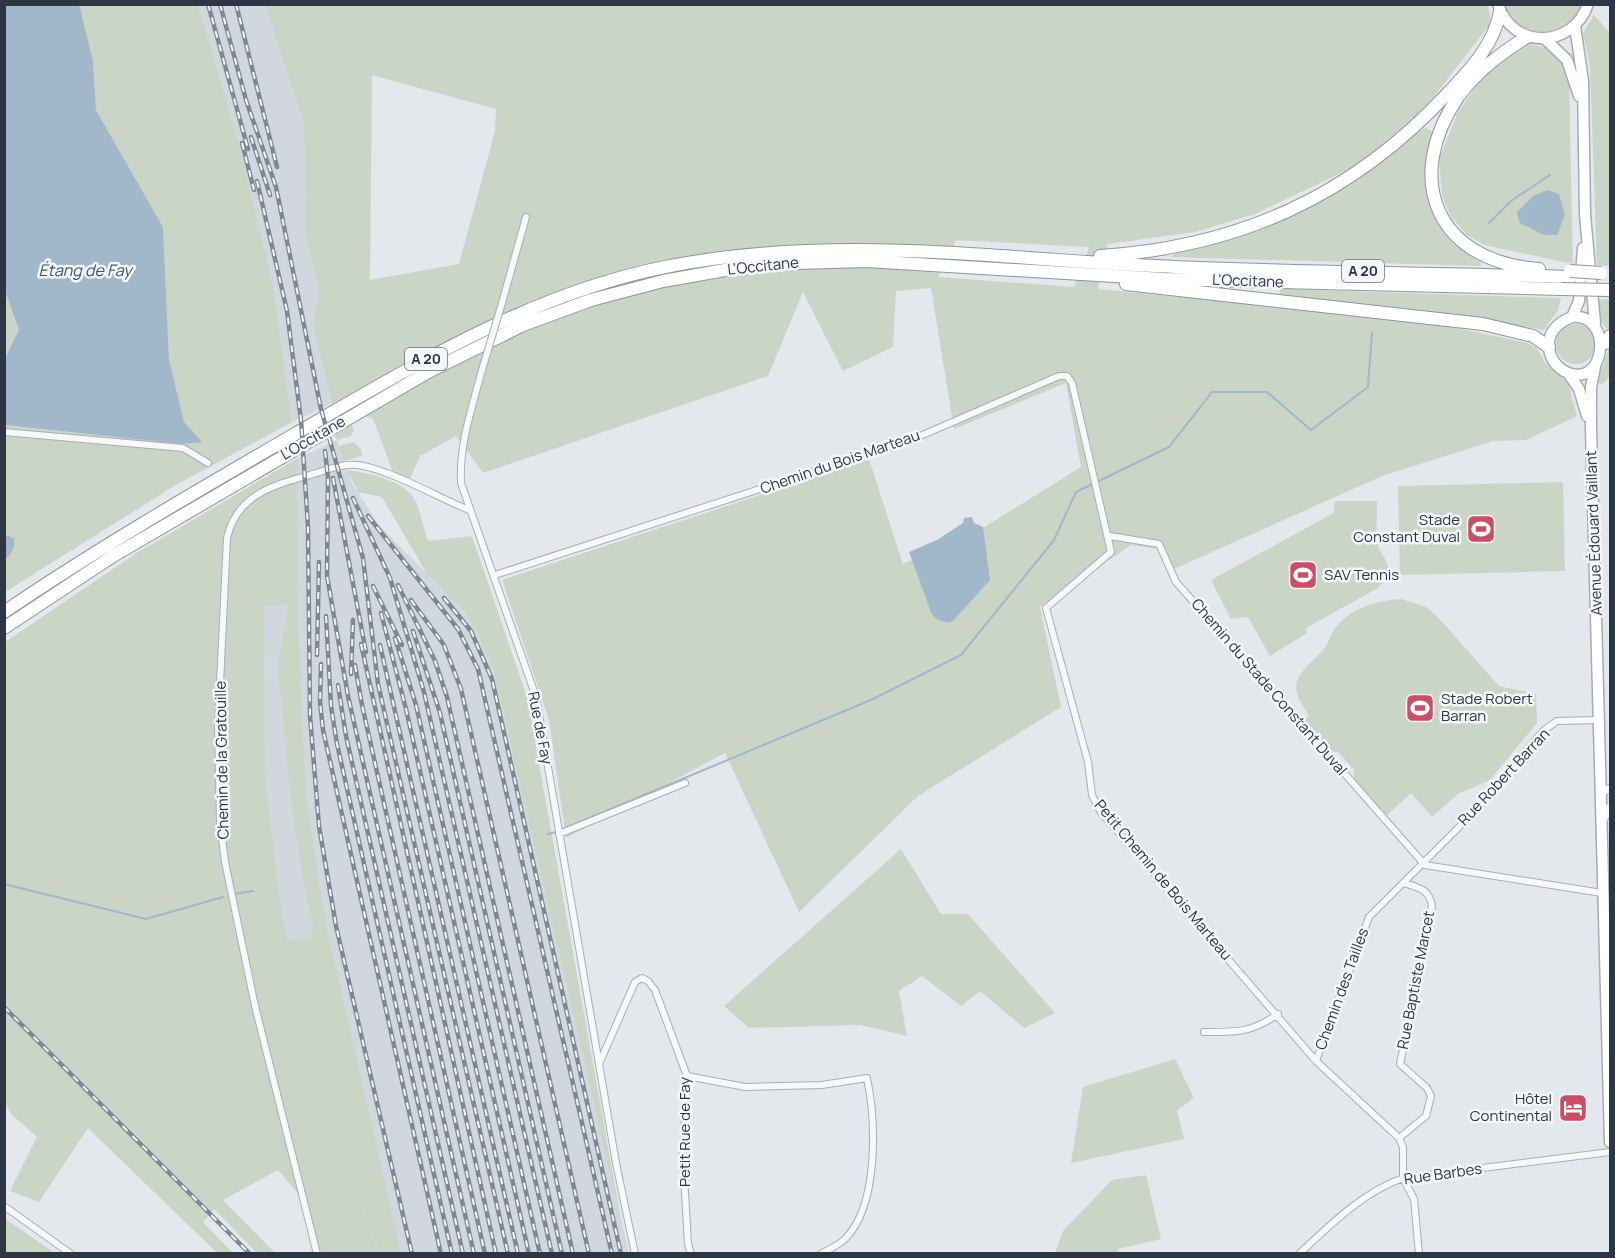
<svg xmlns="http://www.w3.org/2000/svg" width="1615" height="1258" font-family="Manrope,sans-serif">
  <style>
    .built { fill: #d2d7de }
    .green { fill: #cad5c6; fill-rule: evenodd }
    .water { fill: #a1b7ca }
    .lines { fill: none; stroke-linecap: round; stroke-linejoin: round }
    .stream { stroke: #a1b7ca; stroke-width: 2 }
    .minor-casing { stroke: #a9aeb6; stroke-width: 8 }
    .tertiary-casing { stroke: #a9aeb6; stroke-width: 10 }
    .primary-casing { stroke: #a4acb7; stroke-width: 13 }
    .motorway-casing { stroke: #8c96a2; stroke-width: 14 }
    .minor { stroke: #f7f8fa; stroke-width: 6 }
    .tertiary { stroke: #f7f8fa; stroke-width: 8 }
    .primary { stroke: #fff; stroke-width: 10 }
    .motorway { stroke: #fff; stroke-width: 12 }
    .rail-casing { stroke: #7e8895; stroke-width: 4.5 }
    .rail { stroke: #f4f6f9; stroke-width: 2; stroke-dasharray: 7; stroke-linecap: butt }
    .minor-bridge-casing { stroke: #a9aeb6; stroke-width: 8; stroke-linecap: butt }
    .motorway-bridge-casing { stroke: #8c96a2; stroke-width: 14; stroke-linecap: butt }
    .minor-bridge { stroke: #f7f8fa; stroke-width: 6 }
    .motorway-bridge { stroke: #fff; stroke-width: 12 }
    .labels { text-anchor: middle; stroke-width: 5; stroke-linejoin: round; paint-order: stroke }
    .shield { fill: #f4f6f9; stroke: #68707a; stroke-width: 1.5 }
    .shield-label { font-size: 14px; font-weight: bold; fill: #2c3644 }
    .street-label { font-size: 15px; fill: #2c3644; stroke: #f4f6f9 }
    .poi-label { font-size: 15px; fill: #2c3644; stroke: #f4f6f9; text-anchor: end }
    .water-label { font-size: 16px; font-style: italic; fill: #365677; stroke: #f4f6f9 }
  </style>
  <rect width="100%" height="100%" fill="#e4e7ec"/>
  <path class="built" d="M198,5H265L304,124L305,235L319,289L313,325L332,404L292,422L274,291Z
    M337,440L352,483L378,524L470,618L493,669L629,1253H379L322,1107L282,915L265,775L264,607L297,602L298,458Z"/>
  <path class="green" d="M78,5H198L240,148L274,291L292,422L176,485L5,592V425L181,444L184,422L169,359L163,227L96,110L93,61Z
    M265,5H1488L1491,23L1426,107L1358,165L1255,214L1195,232L1108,244L1098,289L1429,322L1527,343L1537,348L1545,363L1568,383L1577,416L1526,440L1493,441L1382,476L1174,569L1158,549L1131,545L1040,607L1061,707L918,796L799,912L725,753L566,838L549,720L502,580L869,459L903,564L983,528L1081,467L1066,383L954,429L931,288L896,291L893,347L843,371L803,292L768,376L483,473L456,436L420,456L409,481L394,475L373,419L332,404L313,325L319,289L305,235L304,124ZM372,75L496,109L495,131L459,264L370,280ZM956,240L1089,247V248L1074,287L938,277Z
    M1505,5H1582C1566,39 1520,42 1505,5Z
    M1594,15L1610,33V266L1597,265L1590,67L1583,33Z
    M1528,44C1554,47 1561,57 1569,81L1573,264L1484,245L1467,235L1451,217L1442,196L1439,159L1457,114L1477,84L1495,65Z
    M1425,127L1433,132C1423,169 1421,210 1450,240C1457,249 1471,255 1480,261L1481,266L1171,257L1178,252C1208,243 1240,235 1270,224C1327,202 1378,166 1425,127Z
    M4,288L19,330L5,358H4Z
    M1280,289L1561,298L1558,310L1544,330L1469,316L1279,296Z
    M1610,299V330L1609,331L1597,317V300Z
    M1556 344a20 20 0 1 1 40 0a20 20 0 1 1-40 0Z
    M1610,346V377L1602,384L1597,382Z
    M351,424L354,431L351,436L337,440L334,435Z
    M353,442L361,449L362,456L344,461L339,446Z
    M298,458L297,603L306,796L325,920L401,1253H380L352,1184L379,1253H314L299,1195L278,1170L223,1200L275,1253H257L214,1209L203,1222L233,1253H217L88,1128L39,1202L10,1191L37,1137L11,1114L5,1102V642L135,554ZM288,604C288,623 281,640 279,658C277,677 282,699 283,718C289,788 297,858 313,927L311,937L288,941L282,915L265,775L264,607Z
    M347,470C368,473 404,480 415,500C421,512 423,528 428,541L472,536L527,697L622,1225L493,669L470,618L427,574L382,497L358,492Z
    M1563,482L1565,571L1400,575L1398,486Z
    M1335,501H1377C1377,513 1376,527 1377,540C1379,559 1400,563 1378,588L1306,628L1307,633L1270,656L1248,617L1231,619L1211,580L1334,513Z
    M1401,599L1426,607L1436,615L1499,686L1536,694L1537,723L1490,780L1458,794L1432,817L1411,793L1385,817L1354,781V770L1338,752L1328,751L1303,721L1309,715C1281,677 1305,673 1326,646C1329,642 1330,637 1332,633C1347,609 1374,601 1401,599Z
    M901,849L941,914H968L1055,1013L1024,1028L980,991L961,1006L922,976L899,991L907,1036L860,1025L749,1028L724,1006Z
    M1175,1059L1194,1098L1177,1110L1184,1139L1071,1163L1083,1087Z
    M1146,1175L1161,1239L1118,1249L1119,1253H1055L1063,1231L1112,1180Z
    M4,1218L52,1251L51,1253H5Z"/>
  <path class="water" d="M5,4H78L80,8L93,61L96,110L163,227L169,359L184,422L202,442L181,444L5,425V358L19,330L4,288Z
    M1547,190L1559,194L1565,215L1557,235H1544L1520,223L1517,212L1533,196Z
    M972,517L974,523L983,527L990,580L952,622C943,623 935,620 931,612L909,552L937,540L963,523L964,518Z
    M9,536L14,539C15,548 11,554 5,560V537Z"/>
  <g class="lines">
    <path class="stream" d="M1489,223L1511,201L1550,175
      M563,829L873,699L961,655L1054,540L1076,492L1169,447L1212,392H1267L1311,430L1368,387L1372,333
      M548,834L556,832
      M4,884L146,919L223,897
      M233,894L253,891"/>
    <g class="minor-casing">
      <path id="minor" d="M502,303L526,217
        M482,370C472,408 459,444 461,483L536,697L616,1163L635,1254
        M4,432L183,448L208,463
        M1110,536L1159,544L1176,582L1425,865L1602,893
        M495,575L911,440L1059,376H1067L1072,383L1111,552L1046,608L1088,762L1092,795L1100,811L1316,1061
        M559,834L685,783
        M1204,1032C1237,1032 1251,1033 1278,1014
        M599,1064L635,982L642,978L648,981L655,990L687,1076L683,1158L688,1244L691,1254
        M687,1076L745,1087L822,1085L867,1078C876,1121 879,1205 845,1239C839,1245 829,1249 821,1254
        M1399,1138L1426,1116L1431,1096L1427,1088L1400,1064L1432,907C1430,889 1419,888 1404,883
        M4,1206L71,1254
        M317,1254L255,1006L225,862L220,822L218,725L227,538C237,494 274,485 313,474C327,470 343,463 358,465C391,470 437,497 469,510
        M1299,1254C1330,1225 1363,1192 1403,1178L1610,1152
        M1419,1254L1414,1199L1403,1178V1147L1399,1138L1316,1061L1369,917L1477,809L1543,731L1557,721L1599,720"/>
    </g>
    <g class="tertiary-casing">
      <path id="tertiary" d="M1601,791L1610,789
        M1602,821L1610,807"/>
    </g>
    <g class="primary-casing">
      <path id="primary" d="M1498,4C1512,50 1573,49 1588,4
        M1575,26L1583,81L1585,215L1595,323
        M1545,39L1567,60L1579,96
        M1572,317C1615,313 1606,393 1564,371C1556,366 1550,358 1549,348C1547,333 1558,322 1572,317L1579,301L1583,248
        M1595,367L1591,387V428L1610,1142
        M1568,373L1579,389L1587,416"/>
    </g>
    <g class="motorway-casing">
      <path id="motorway" d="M1527,37C1502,52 1476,72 1458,97C1402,180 1437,262 1539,269
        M1100,256C1239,247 1352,196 1447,94C1469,71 1495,44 1500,11
        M1126,284L1483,324L1533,336L1549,347
        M1606,343L1610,336
        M4,612C98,548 197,491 295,434C413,366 530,294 665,267C833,234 987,258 1155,266C1293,273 1432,273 1571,277
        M4,628L113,556L428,372L523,325L591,300L663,281L759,264L866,261L1163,279L1561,289"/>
    </g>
    <use href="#minor" class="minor"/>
    <use href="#tertiary" class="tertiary"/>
    <use href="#primary" class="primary"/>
    <use href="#motorway" class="motorway"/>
    <g class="rail-casing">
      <path id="rail" d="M208,4L248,149
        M220,4L246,100L276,187L321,409L363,558L378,684L508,1254
        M236,4L277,167
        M251,137L270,195
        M242,143L254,190
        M257,181L287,311L301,420L308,527L310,716L319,826L336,926L412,1254
        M325,451L328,478L327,576L348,696L474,1254
        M333,478L366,652
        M353,498L390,578L424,692L552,1254
        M368,516L458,629L478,669L612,1254
        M398,585L435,661L447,697L573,1254
        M373,586L402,645
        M444,598L471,631L492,679L621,1254
        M411,600L444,645L461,689L589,1254
        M381,613L406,709L529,1254
        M326,616L331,706L337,744L452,1254
        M413,631L440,713L562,1254
        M395,638L416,705L540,1254
        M361,644L496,1254
        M380,645L518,1254
        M317,655L319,562
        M321,664L320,702L323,730L441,1254
        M355,665L362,705L485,1254
        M351,674L353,620
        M338,685L346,736L463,1254
        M4,1007L250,1254"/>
    </g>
    <use href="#rail" class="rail"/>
    <g class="minor-bridge-casing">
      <path id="minor-bridge" d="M482,370L502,303"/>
    </g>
    <g class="motorway-bridge-casing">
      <path id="motorway-bridge" d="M1570,271L1601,273
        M1561,289L1609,290"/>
    </g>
    <use href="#minor-bridge" class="minor-bridge"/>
    <use href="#motorway-bridge" class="motorway-bridge"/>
  </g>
  <defs>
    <g id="stadium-square" transform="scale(1.5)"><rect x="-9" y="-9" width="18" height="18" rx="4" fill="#cc4e66" stroke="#f4f6f9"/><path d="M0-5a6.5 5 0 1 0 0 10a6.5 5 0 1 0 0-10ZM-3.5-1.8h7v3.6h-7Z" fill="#fff"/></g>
    <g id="hotel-square" transform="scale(1.5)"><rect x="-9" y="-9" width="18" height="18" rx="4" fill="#cc4e66" stroke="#f4f6f9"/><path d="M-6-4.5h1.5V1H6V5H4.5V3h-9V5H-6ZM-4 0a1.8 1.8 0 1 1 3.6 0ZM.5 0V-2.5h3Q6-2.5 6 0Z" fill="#fff"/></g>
  </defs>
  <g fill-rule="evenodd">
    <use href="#stadium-square" x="1481" y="529"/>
    <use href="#stadium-square" x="1303" y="575"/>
    <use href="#stadium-square" x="1420" y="708"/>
    <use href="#hotel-square" x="1573" y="1108"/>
  </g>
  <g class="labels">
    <g class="shield">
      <rect x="1342" y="260" width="42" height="22" rx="4.5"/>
      <rect x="405" y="348" width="42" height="22" rx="4.5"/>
    </g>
    <g class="shield-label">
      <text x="1363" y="276">A 20</text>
      <text x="426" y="364">A 20</text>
    </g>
    <g class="street-label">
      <text transform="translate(763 266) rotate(-6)" y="5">L'Occitane</text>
      <text transform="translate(1248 281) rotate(2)" y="5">L'Occitane</text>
      <text transform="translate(313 438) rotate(-30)" y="5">L'Occitane</text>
      <text transform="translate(840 462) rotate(-19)" y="5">Chemin du Bois Marteau</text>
      <text transform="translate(1594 533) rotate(-92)" y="5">Avenue Édouard Vaillant</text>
      <text transform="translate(1269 687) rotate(49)" y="5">Chemin du Stade Constant Duval</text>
      <text transform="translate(540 728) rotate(79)" y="5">Rue de Fay</text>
      <text transform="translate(222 760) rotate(-91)" y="5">Chemin de la Gratouille</text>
      <text transform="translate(1504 777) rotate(-47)" y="5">Rue Robert Barran</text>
      <text transform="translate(1163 880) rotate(50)" y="5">Petit Chemin de Bois Marteau</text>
      <text transform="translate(1416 980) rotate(-79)" y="5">Rue Baptiste Marcet</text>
      <text transform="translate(1342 989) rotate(-70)" y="5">Chemin des Tailles</text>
      <text transform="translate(685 1132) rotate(-90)" y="5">Petit Rue de Fay</text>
      <text transform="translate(1443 1174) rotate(-8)" y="5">Rue Barbes</text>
    </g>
    <g class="poi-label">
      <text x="1460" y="525">Stade<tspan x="1460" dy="17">Constant Duval</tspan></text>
      <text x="1324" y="580" text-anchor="start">SAV Tennis</text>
      <text x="1441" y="704" text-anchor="start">Stade Robert<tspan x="1441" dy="17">Barran</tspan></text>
      <text x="1552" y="1104">Hôtel<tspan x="1552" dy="17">Continental</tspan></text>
    </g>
    <g class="water-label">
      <text x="85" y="276">Étang de Fay</text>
    </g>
  </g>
  <rect width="1615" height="1258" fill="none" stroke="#2c3644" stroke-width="12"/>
</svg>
